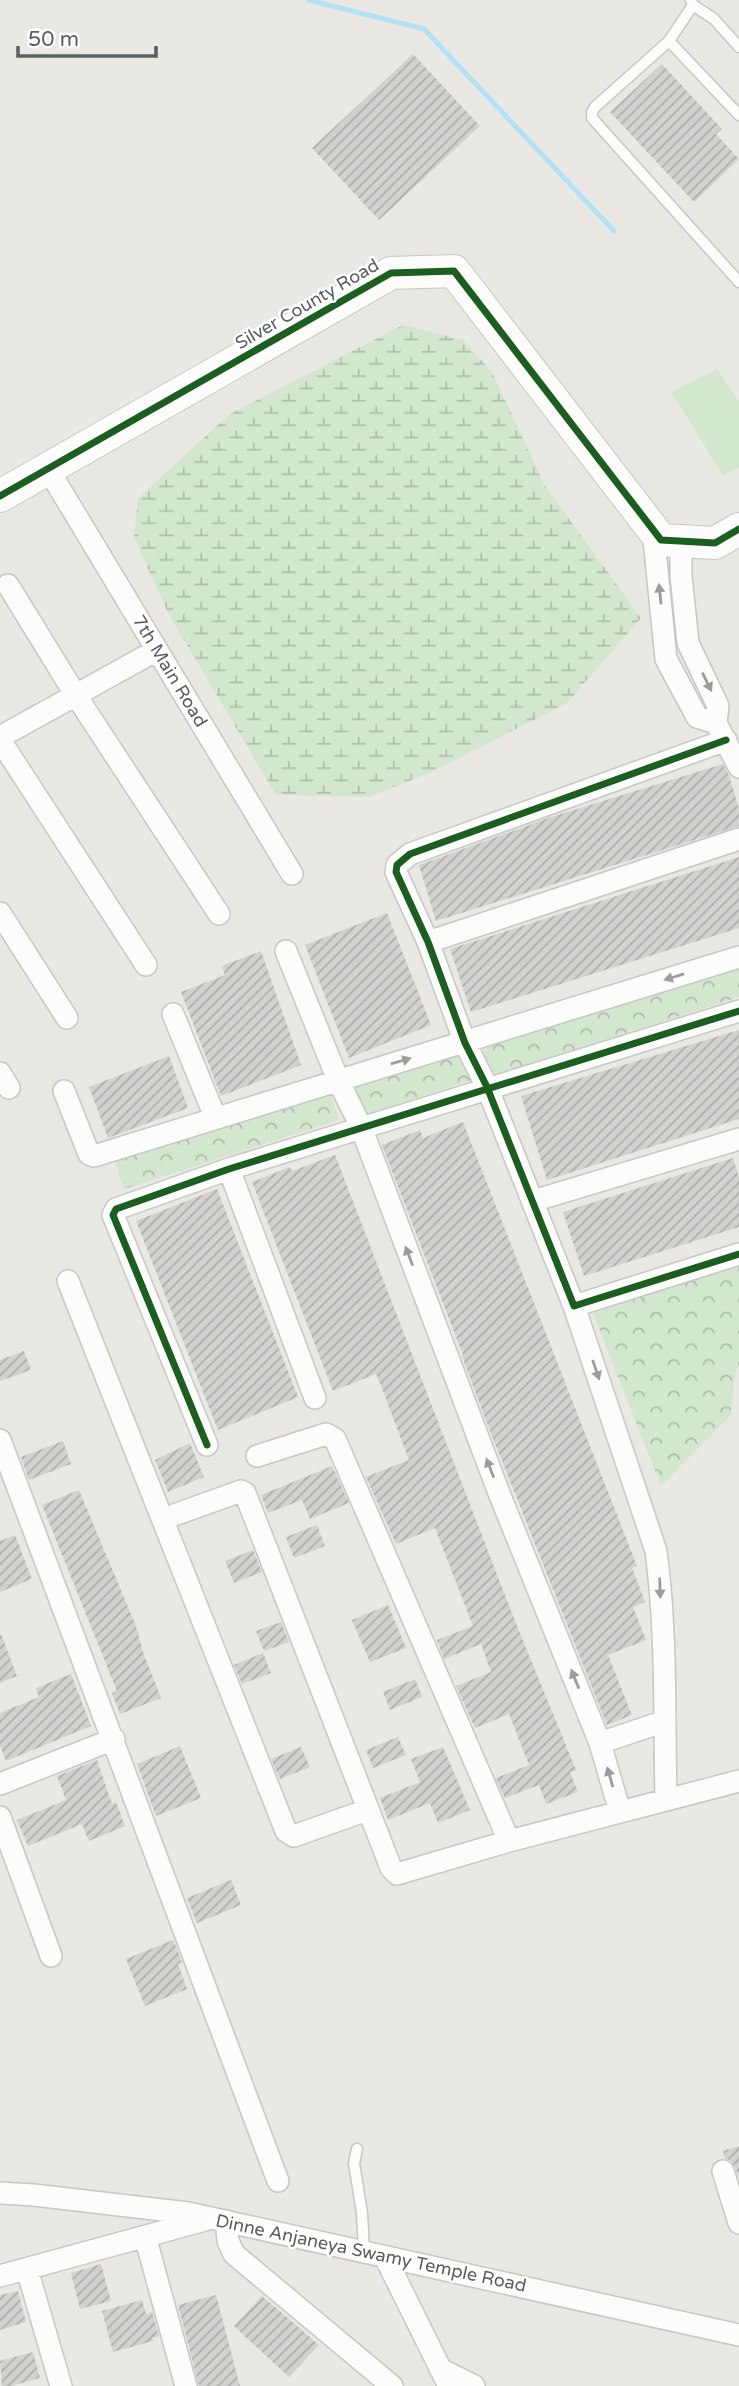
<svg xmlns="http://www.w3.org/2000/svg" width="739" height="2386" font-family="'Varela Round',sans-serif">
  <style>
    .forest { fill: url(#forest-crowns) }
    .wetland { fill: url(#wetland-marsh) }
    .pitch { fill: #d3e6ce }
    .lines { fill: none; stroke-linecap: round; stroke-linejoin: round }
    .stream { stroke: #b5e1f7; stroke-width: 5 }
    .building { fill: url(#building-hatch) }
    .lane-casing { stroke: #c6c7c6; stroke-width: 13 }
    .street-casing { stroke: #c6c7c6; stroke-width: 24 }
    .secondary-casing { stroke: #c7c7c7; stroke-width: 34 }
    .lane { stroke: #fcfcfb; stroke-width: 10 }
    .street { stroke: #fcfcfb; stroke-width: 21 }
    .secondary { stroke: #fcfcfb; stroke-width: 32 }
    .cycleway-casing { stroke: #fff; stroke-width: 11 }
    .cycleway { stroke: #1b5e20; stroke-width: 7 }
    .oneway { fill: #9a9d9f }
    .labels { text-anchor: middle; stroke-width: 5; stroke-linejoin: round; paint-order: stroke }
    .street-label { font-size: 18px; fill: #595e62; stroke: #fff }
  </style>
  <defs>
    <pattern id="forest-crowns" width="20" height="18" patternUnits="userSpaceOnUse" patternTransform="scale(1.75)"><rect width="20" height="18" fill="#d3e6ce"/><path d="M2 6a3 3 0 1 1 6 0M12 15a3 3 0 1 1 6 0" fill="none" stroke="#aebeab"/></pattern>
    <pattern id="wetland-marsh" width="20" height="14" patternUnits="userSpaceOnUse" patternTransform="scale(1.75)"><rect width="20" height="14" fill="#d3e6ce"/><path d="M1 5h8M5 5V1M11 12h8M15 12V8" fill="none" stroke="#aebeab"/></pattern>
    <pattern id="building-hatch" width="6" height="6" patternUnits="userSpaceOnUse" patternTransform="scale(1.75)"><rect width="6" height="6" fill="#d3d1ce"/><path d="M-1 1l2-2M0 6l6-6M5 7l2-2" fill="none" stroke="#aeadab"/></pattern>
  </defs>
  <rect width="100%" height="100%" fill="#eae8e3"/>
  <path class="forest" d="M739,966V997L491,1077L482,1048Z
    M463,1051L472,1080L361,1116L352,1087Z
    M329,1089L339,1120L124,1189L114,1158Z
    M739,1264V1366L736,1371L730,1416L661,1486L593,1313Z"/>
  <path class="wetland" d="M403,325L463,340L492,372L545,486L641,618L567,703L427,774L368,797L276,795L168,613L134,537L138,498L230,414Z"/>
  <path class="pitch" d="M717,369L739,401V468L723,475L671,392Z"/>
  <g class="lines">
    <path class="stream" d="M309,0L424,29L614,231"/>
  </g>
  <path class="building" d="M413,54L480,126L379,220L312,148Z
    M662,64L722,129L716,134L739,159L694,202L610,112Z
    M723,764L729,775L739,809V826L436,921L419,865L551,817Z
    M739,857V928L471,1012L450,949Z
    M387,913L431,1025L349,1058L305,945Z
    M261,951L301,1065L221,1096L181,992L225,975L222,966Z
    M739,1030V1119L547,1180L521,1096Z
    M169,1056L188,1108L108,1138L89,1087Z
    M463,1122L637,1566L632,1568L645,1602L633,1607L646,1640L608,1655L632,1715L607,1725L485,1418L462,1356L463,1355L382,1145L420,1130L423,1138Z
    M335,1155L515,1621L576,1770L570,1772L578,1792L546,1804L539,1785L505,1798L496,1778L529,1765L509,1714L475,1728L456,1686L491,1672L481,1644L444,1659L437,1640L473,1626L435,1528L396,1544L366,1477L409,1460L380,1383L376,1374L333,1391L252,1182L290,1167L292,1171Z
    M733,1158L739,1177V1227L584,1276L563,1212Z
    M217,1189L298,1397L218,1430L136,1221Z
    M24,1351L31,1370L0,1381V1360Z
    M63,1441L71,1464L29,1480L21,1457Z
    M190,1443L204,1477L168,1492L155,1460Z
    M332,1466L349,1503L310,1519L302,1500L268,1513L261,1495Z
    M79,1490L136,1626L143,1652L161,1698L120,1714L112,1693L117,1691L42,1505Z
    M317,1525L325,1546L294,1558L286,1537Z
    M15,1535L32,1579L0,1592V1541Z
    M253,1550L262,1572L234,1583L225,1561Z
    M388,1605L406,1648L370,1662L352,1620Z
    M281,1622L289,1642L264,1651L256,1631Z
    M1,1634L17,1676L0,1683V1635Z
    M263,1653L271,1673L242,1684L234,1665Z
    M71,1674L91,1726L6,1761L0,1746V1713L39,1697L36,1688Z
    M415,1679L422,1697L390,1710L383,1692Z
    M398,1737L406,1755L373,1768L366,1750Z
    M180,1746L201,1798L156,1816L137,1764Z
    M301,1747L310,1767L280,1779L271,1759Z
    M443,1747L470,1810L438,1823L430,1803L388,1820L380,1798L420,1782L411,1759Z
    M97,1760L112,1804L116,1802L125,1826L89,1841L82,1824L28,1846L17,1820L66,1800L57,1776Z
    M231,1880L241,1905L197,1923L187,1898Z
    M173,1940L182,1962L178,1964L187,1989L145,2006L126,1959Z
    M739,2146V2178L735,2167L731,2161L725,2158L723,2151Z
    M101,2264L111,2301L80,2309L71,2273Z
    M18,2291L26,2322L0,2330V2295Z
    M216,2295L235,2367L240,2386H199L178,2305Z
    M262,2296L319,2345L289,2377L234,2326Z
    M142,2300L146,2314L152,2312L159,2336L152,2338L153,2341L113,2352L102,2311Z
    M33,2352L40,2378L11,2386H2L0,2361Z"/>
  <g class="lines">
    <g class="lane-casing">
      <path id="lane" d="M691,0L693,5L714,19L739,47
        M693,5L669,41L595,107L592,112V118L739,282
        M669,41L739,115
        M357,2149L354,2163L362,2213L364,2252"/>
    </g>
    <g class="street-casing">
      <path id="street" d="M48,469L292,874
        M653,530L666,659L697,717L716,723L739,767
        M681,542V576L688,643L718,706L716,723
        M8,585L75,694L219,914
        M0,737L157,650
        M0,740L146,965
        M726,740L410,854L397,865L396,872L428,942L465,1043L487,1087L574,1306L739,1254
        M0,913L67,1018
        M428,942L739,839
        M286,951L338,1080L361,1127L499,1493L600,1743L620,1812
        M173,1014L215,1117
        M0,1073L9,1088
        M64,1091L89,1154L94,1156L739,957
        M229,1169L315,1398
        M533,1201L739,1139
        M68,1281L286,1831L294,1836L367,1810
        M574,1306L656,1551C667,1633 664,1717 666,1800
        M0,1440L278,2181
        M207,1445L113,1215L116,1209L229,1169L739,1011
        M257,1456L326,1434L335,1439L509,1841
        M163,1519L241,1491L245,1493L391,1868L397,1874L509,1841L739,1781
        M600,1743L665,1721
        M0,1784L114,1739
        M0,1817L51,1956
        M723,2171L739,2223
        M0,2193L34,2195L188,2213L739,2335
        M226,2221L228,2241L234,2254L392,2386
        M145,2236L186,2386
        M385,2257L449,2386
        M27,2269L61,2386
        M0,2276L205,2220
        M440,2369L474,2386"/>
    </g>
    <g class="secondary-casing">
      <path id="secondary" d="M0,496L391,273L454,271L661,540L715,543L739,529"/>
    </g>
    <use href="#lane" class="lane"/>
    <use href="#street" class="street"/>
    <use href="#secondary" class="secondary"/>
    <g class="cycleway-casing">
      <path id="cycleway" d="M0,496L391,273L454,271L661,540L715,543L739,529
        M726,740L410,854L397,865L396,872L428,942L465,1043L487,1087L574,1306L739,1254
        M207,1445L113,1215L116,1209L229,1169L739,1011"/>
    </g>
    <use href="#cycleway" class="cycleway"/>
  </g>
  <defs><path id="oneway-solid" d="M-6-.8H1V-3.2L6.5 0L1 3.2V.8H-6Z" transform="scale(1.75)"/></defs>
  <g class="oneway">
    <use href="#oneway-solid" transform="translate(660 594) rotate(-96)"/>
    <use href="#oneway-solid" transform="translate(707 682) rotate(64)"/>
    <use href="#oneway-solid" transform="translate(674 977) rotate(163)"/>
    <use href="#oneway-solid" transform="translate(401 1061) rotate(-16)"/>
    <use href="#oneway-solid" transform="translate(409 1256) rotate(-111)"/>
    <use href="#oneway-solid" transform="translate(596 1370) rotate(71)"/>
    <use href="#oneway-solid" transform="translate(490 1468) rotate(-111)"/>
    <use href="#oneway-solid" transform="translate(660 1588) rotate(88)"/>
    <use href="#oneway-solid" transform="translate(575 1679) rotate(-112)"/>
    <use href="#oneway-solid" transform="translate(610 1777) rotate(-106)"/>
  </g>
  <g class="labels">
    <g class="street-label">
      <text transform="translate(307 304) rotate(-30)" y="6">Silver County Road</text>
      <text transform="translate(170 671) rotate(59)" y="6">7th Main Road</text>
      <text transform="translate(371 2253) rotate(12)" y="6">Dinne Anjaneya Swamy Temple Road</text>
    </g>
  </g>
  <path d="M18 46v10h138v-10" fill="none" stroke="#595e62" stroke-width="3.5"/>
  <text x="28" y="46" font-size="21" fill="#595e62" stroke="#ffffff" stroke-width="5" paint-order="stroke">50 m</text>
</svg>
